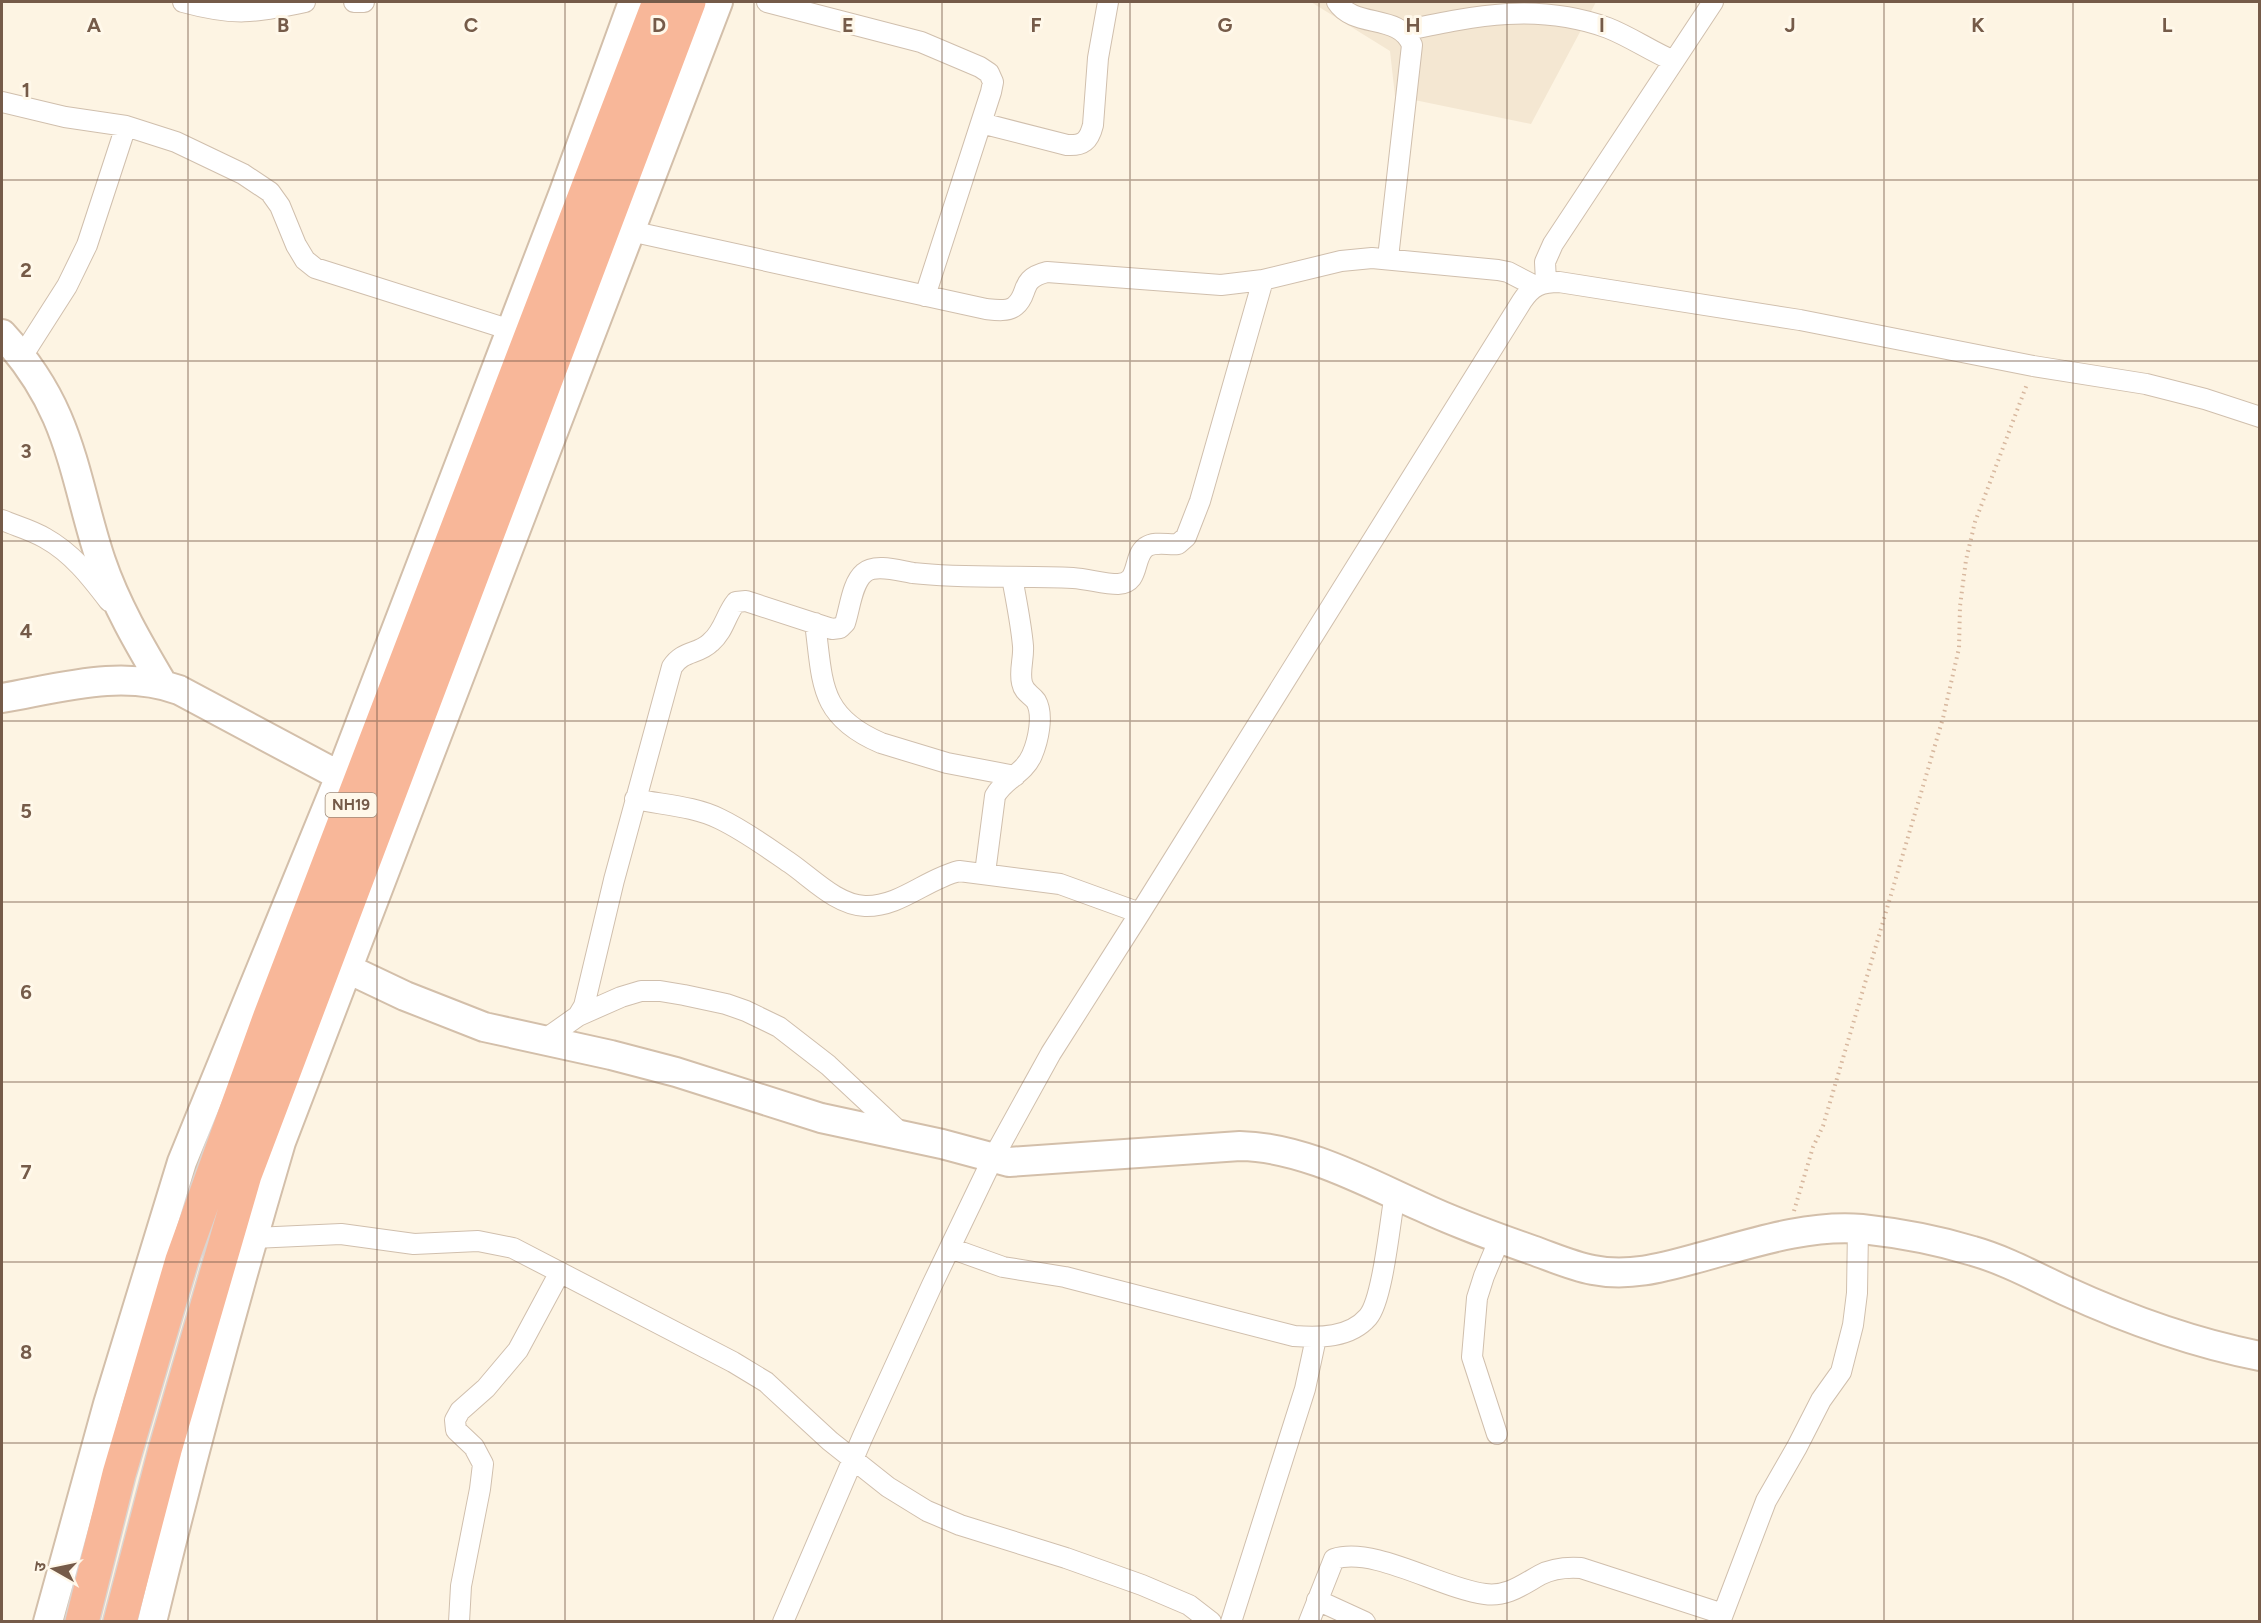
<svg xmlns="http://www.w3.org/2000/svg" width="2261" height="1623" font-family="Figtree,'Noto Sans Devanagari',sans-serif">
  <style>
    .residential { fill: #f4e7d2 }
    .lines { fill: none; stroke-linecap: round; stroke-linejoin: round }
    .street-casing { stroke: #d0bfad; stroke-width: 22 }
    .secondary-casing { stroke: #d3bfaa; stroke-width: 32 }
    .highway-casing { stroke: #dbd4d0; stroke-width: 36 }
    .path { stroke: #d7b79e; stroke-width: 4; stroke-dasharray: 1.5 4.5; stroke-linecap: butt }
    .street { stroke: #fff; stroke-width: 20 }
    .secondary { stroke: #fff; stroke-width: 28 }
    .highway { stroke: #f8b799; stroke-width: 33 }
    .grid { fill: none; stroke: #755b49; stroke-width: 1.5; stroke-opacity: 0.55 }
    .labels { text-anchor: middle; stroke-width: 6; stroke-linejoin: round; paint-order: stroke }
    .shield { fill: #fff8ea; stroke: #9e8a79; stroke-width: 1.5 }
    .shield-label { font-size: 15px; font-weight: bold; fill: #755b49 }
    .grid-label { font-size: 20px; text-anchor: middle; font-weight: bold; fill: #755b49; stroke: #fff8ea; stroke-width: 6; stroke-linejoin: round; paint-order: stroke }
  </style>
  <rect width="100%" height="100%" fill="#fdf4e3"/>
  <path class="residential" d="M1311,2H1596L1531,124L1395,96L1390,51Z"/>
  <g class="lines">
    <g class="street-casing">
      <path id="street" d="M183,2C234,16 254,13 305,2
        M354,2H364
        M767,2L921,42L980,67L989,73L993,82L991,92L925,296
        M1337,2C1354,29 1400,13 1412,45L1388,258
        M1403,31C1474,16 1537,2 1608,28C1631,37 1652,52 1674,61
        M2,102L65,117L126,126L176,142L243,174L270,192L280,206L296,245L305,260L315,268L511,330
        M981,123L1067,145C1083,146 1089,141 1093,125L1098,58L1108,2
        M630,231L986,309C995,310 1008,312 1015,306C1030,294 1018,279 1047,272L1221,285L1263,280L1341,261L1372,258L1498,270L1508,272L1535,286
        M1546,282L1545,262L1553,244L1713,2
        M21,358L67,286L87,245L126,126
        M2,520C16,526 32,530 45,538C72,553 90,576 109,601
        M815,623C823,682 818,716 881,743L947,763L1015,776
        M635,799C663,805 694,806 720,819C745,831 768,848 790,863C813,879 837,905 865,906C900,907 926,879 959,871L1060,884L1140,913
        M985,873L995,796C1004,779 1024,774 1032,755C1038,741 1044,715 1036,701C1031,694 1024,693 1022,683C1019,671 1024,658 1023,646C1021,623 1016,600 1012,577
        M578,1016L621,997L641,991H660L684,995L726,1004L746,1011L779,1027L828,1065L903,1135
        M544,1040L578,1016L584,1006L614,880L672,667C683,650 698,655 711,642C724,631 726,614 736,602L746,601L832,629L840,628L845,623C850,608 852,583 864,573C875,563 900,571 913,573C966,579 1020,575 1073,578C1088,579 1104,584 1118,584C1141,583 1132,557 1146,547C1155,541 1168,545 1178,544L1186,537L1200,501L1263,280
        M253,1238L341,1234L414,1244L478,1241L513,1248L733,1362L766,1382L830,1441L888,1487L927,1511L960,1525L1066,1558L1142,1585L1189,1605L1211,1622
        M950,1248L1003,1267L1065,1277L1294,1336C1319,1338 1350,1338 1368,1317C1383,1300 1390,1220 1395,1194
        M1497,1434L1472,1357L1477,1298L1484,1276L1500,1238
        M1317,1600L1365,1622
        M459,1622L461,1586L480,1489L483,1464L474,1447L456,1430L455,1420L460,1411L486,1388L518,1350L560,1272
        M783,1622L863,1436L932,1285L993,1158L1051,1053L1140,913L1522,301C1532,286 1541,282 1559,282L1800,320L2033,366L2146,384L2205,399L2260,417
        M1231,1622L1305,1389L1316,1338
        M1309,1622L1334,1559C1375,1546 1442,1589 1485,1594C1507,1597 1522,1585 1540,1575C1553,1568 1566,1567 1581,1568L1723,1614
        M1720,1622L1766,1501L1797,1447L1821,1400L1841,1372L1853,1325L1857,1293L1858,1229"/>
    </g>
    <g class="secondary-casing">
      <path id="secondary" d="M2,334C24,358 44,387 57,417C77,463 85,514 101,561C116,605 139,644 162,683
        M2,698C60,688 122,669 179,690L340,776
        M346,968L405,996L484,1027L611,1055L676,1072L821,1118L942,1144L1009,1162L1240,1146C1303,1147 1366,1182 1422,1207C1458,1224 1495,1237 1532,1250C1552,1257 1572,1266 1593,1270C1628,1277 1661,1268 1694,1259C1747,1245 1806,1224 1862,1229C1899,1233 1937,1240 1973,1251C2005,1260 2036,1277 2066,1291C2127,1319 2194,1343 2260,1356
        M48,1622L108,1404L182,1162L340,776L564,192L633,2
        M152,1622C191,1460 234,1301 281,1142L718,2"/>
    </g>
    <g class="highway-casing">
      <path id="highway" d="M82,1622L119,1474L182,1260L270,1016L659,2
        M120,1622L165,1450L245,1175L689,2"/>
    </g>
    <path class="path" d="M1794,1211L1813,1147L1823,1126L1943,718L1959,648L1960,606L1966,560L1975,522L2027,384"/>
    <use href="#street" class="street"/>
    <use href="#secondary" class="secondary"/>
    <use href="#highway" class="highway"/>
  </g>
  <path class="grid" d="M188,2V1622M377,2V1622M565,2V1622M754,2V1622M942,2V1622M1130,2V1622M1319,2V1622M1507,2V1622M1696,2V1622M1884,2V1622M2073,2V1622M2,180H2260M2,361H2260M2,541H2260M2,721H2260M2,902H2260M2,1082H2260M2,1262H2260M2,1443H2260"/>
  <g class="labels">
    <rect class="shield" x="325.5" y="793" width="51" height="24" rx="4.5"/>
    <g class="shield-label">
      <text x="351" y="810">NH19</text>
    </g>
  </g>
  <g class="grid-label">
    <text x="94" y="32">A</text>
    <text x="283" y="32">B</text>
    <text x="471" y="32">C</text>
    <text x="659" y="32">D</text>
    <text x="848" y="32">E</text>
    <text x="1036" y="32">F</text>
    <text x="1225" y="32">G</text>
    <text x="1413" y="32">H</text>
    <text x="1602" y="32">I</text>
    <text x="1790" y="32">J</text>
    <text x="1978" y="32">K</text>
    <text x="2167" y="32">L</text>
    <text x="26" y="97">1</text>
    <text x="26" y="277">2</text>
    <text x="26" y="458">3</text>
    <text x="26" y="638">4</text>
    <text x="26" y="818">5</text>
    <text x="26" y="999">6</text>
    <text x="26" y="1179">7</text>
    <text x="26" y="1359">8</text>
  </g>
  <rect width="2261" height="1623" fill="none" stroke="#755b49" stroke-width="6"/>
  <g transform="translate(54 1569) rotate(279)" stroke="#fff8ea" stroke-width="4.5" paint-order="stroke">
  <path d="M0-4.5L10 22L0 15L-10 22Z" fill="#755b49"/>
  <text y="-9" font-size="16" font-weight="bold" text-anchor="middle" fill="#755b49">उ</text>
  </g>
</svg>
